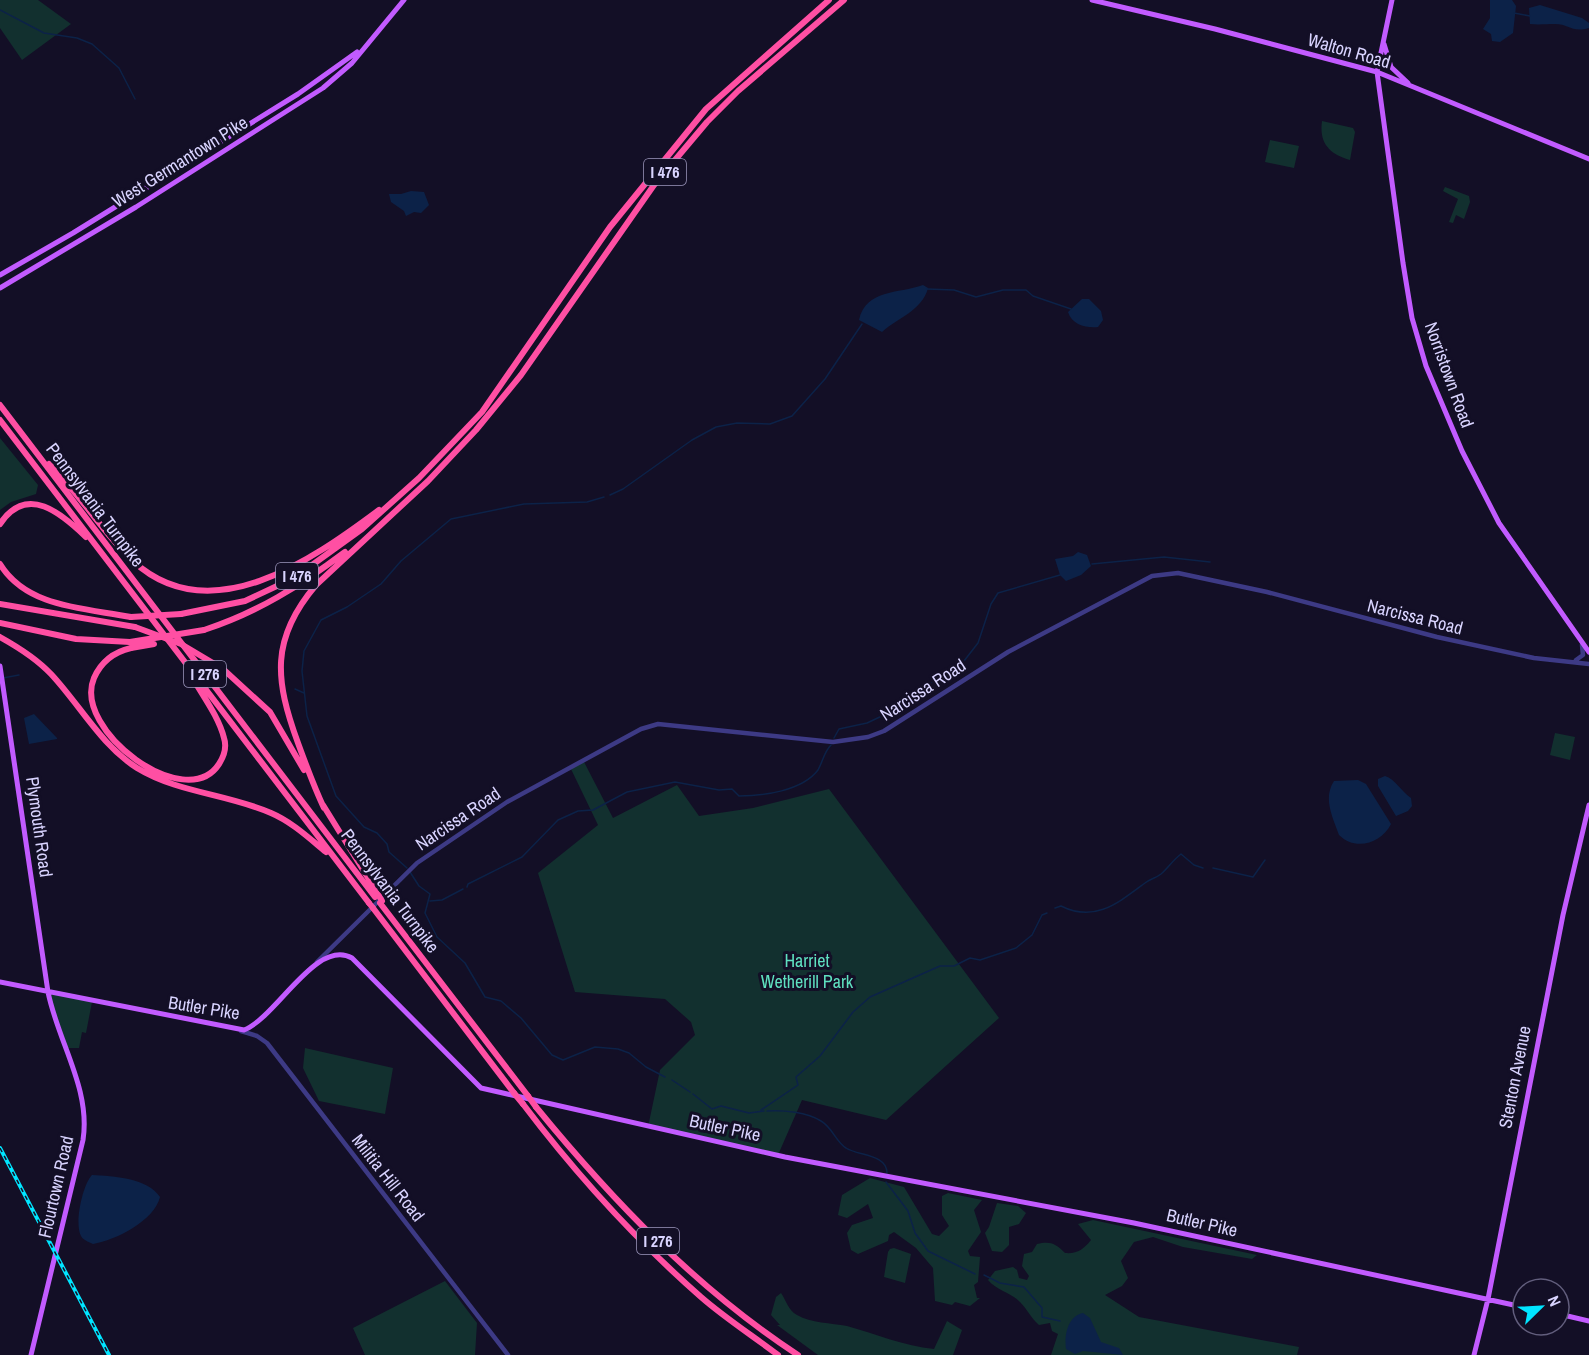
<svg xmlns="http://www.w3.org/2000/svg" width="1589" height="1355" font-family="'Archivo Narrow',sans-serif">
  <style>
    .green { fill: #12302f }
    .water { fill: #0c2248 }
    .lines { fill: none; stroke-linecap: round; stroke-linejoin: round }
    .stream { stroke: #0c2248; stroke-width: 1.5 }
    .minor { stroke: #3d3a85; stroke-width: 4.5 }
    .major { stroke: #c25bff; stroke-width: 5 }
    .highway { stroke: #ff4fa3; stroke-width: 6 }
    .rail-casing { stroke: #00e5ff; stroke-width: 4 }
    .rail { stroke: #130f26; stroke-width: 1.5; stroke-dasharray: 4.5; stroke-linecap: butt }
    .highway-bridge { stroke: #ff4fa3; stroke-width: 6 }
    .labels { text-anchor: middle; stroke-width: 6; stroke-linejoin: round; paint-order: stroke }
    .shield { fill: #130f26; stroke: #9e99be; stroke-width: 1.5 }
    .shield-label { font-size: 16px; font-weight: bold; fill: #d9d4ff }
    .street-label { font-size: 18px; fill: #d9d4ff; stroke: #130f26 }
    .park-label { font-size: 18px; fill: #5fe0c0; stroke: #130f26 }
  </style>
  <rect width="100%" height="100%" fill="#130f26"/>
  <path class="green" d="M0,0H38L71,24L22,60L0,28Z
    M1322,121L1353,128L1355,132L1350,160C1329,154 1319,143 1322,121Z
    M1270,140L1299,146L1294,168L1265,162Z
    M1445,187L1469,196L1470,202L1464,219L1456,215L1453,223L1449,222L1458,199L1443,191Z
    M0,438L38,485L36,494L11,502L0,510Z
    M1555,733L1575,737L1570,760L1550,755Z
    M583,760L613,818L677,785L699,816L753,808L829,789L999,1018L886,1120L802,1100L778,1155L648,1127L660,1070L695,1035L691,1022L665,999L575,992L538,873L598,825L570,767Z
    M48,993L92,1002L86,1033L82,1032L79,1048H64Z
    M305,1048L393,1068L385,1114L319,1101L303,1068Z
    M870,1178L904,1187L932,1234L939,1236L949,1226L942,1215V1196L948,1193L982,1200L974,1210L981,1232L968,1251L970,1256L980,1257L978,1282L974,1285L977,1298H980L970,1306L955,1302L952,1305L935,1301L933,1268L916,1248L894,1232L889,1235L888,1241L858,1254L851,1250L847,1233L852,1225L873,1218L868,1204L847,1218L838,1215L842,1195Z
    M997,1203L1018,1206L1026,1213L1019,1224L1009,1227V1245L1002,1252L992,1251L985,1233L989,1227Z
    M1093,1220L1257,1255L1252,1259L1183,1247L1153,1237L1134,1242L1121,1261L1128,1278L1122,1286L1105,1295L1139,1317L1299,1347L1297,1355H1051L1058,1334L1052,1331L1050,1323L1039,1325C1031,1318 1027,1309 1020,1302C1012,1293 997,1291 988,1280L995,1271L1013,1267L1017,1270L1019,1278L1027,1280L1029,1276L1022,1266L1024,1254L1032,1252L1037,1244C1050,1241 1055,1243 1065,1253C1077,1254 1083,1250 1091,1240L1078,1224Z
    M894,1248L911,1254L905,1283L884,1277L888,1252L890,1249Z
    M445,1281L477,1323L475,1355H365L353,1328Z
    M781,1293C786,1300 788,1310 797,1315C811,1323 831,1323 847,1326C876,1334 904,1346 934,1349L947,1321L962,1330L953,1355H818L777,1325H780L771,1315L776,1297Z"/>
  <path class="water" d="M1490,0H1512L1516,6L1513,33L1500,42L1492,41L1491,34L1483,29L1490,18Z
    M1540,5L1582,18L1589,23V28C1572,33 1569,24 1555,24C1546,24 1539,25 1530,24L1529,8Z
    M411,191L424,192L429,205L421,213L414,212L406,216L404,211L391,202L389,194H401Z
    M923,285L928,288C922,311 897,318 882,332L859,320C866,289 898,294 923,285Z
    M1082,299H1089L1101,311L1103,320L1098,327C1086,328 1072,325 1068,312Z
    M1078,552L1087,555L1091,566L1081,575L1066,581L1060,575L1055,559L1073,556Z
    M34,714L57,738V739L29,744L24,718Z
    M1385,776C1395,779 1402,792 1411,798L1412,806L1408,811L1396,816L1378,786V779Z
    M1358,780L1366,784L1391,824C1381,844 1355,851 1339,835C1332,816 1323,798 1334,781Z
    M92,1175C113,1176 148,1178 160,1197C154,1221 116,1240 93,1244C89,1242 83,1240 81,1236C74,1223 83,1184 92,1175Z
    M1083,1313L1090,1318L1101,1342L1119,1348L1123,1355L1083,1351L1075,1354L1066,1349C1064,1335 1068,1316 1083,1313Z"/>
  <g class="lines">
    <path class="stream" d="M0,10L44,33L77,38L92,44L119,68L135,99
      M1514,13L1530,16
      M927,289L954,290L976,297L1003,290H1026L1033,296L1071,309
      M610,495L623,489L692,440L716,427L737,423L770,424L792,416L825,379L862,324
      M1092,564L1164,557L1210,562
      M3,678L19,675
      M295,689L304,693
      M834,738L839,729L867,723L884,715L964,661L978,643L991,604L998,593L1060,575
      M407,868L389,852L387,844L377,833L364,827L336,796L307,716L302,671L304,651L321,620L347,607L381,584L401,561L451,519L524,504L587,502L604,497
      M1213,868L1253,877L1265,860
      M410,872L419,886L430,894L425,913L437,937L465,963L485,997L501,1001L521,1018L552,1055L563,1060L595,1047L618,1049L629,1053L646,1067L665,1077
      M467,887L468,884L522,857L558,820L578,811L593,810L627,792L675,782L719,790L732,789L739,796C763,796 802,791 818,770C823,761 824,752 831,745
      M430,901L442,900L463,889
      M1055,908L1061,906C1095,923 1118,903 1145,883C1150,879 1156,878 1161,874C1168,868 1173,860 1181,854L1194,865L1203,868
      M672,1080L690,1092
      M693,1094L712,1109L721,1106L749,1113L764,1111
      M761,1110L798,1085L796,1077L820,1056L853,1012L870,997L940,966H954L970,958L980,960L1016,948L1032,935L1042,915L1047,913
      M767,1111C784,1110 807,1112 821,1121C832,1127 836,1142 846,1148C858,1156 887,1154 887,1173
      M886,1182L908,1211L915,1233L928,1251L975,1274
      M984,1275L1000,1283L1024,1287L1042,1308V1317L1060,1321"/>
    <path class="minor" d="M1576,660L1583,655L1582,645
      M317,962L417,863L507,802L641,729L658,724L833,742L868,737L884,731L1008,652L1152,576L1178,573L1267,592L1437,637L1534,658L1589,664
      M241,1031L257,1036L267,1043L508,1355"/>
    <path class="major" d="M1092,0L1215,29L1377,72L1589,159
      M1392,0L1377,72L1403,263L1412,318L1426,366L1462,451L1499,523L1589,652
      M1384,44L1391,67L1408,83
      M0,275L73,233L298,94L357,52
      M0,288L136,207L323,88L352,63L404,0
      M0,666L48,992C58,1042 91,1089 83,1140L31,1355
      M0,982L244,1030C277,1017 316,938 352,958L481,1088L785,1157L1134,1223L1523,1307
      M1559,1314L1589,1321
      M1474,1355L1488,1299L1563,915L1589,805"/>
    <path class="highway" d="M0,405L375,897
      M0,420L369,903
      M49,464C80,494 102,532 133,561C210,632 312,560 379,510
      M0,524C27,483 62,514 86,537
      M0,564C27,608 85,608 131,617
      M0,604L135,627
      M181,614L245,601L294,578L362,529L419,478L482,412L610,227L706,109L829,0
      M0,623L76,639L130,642
      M204,630C257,613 301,585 345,552
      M0,637C18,647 37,659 51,674C80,705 101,745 137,768C178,793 228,794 271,813C292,822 309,838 326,852
      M131,648C114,652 101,662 94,678C72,730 186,815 219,764C224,756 227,747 224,738C219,718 205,699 195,682
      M223,669L270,712L304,770
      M323,805L378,894
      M324,808C314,787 306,765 298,743C275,680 270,639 316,585L428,481L476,430L521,375L654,185L707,122L738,91L844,0
      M380,903L528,1096
      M373,908L514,1093
      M523,1104C576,1174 635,1239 701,1297C725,1318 753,1336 778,1355
      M536,1107C612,1200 697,1289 798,1355"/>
    <g class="rail-casing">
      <path id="rail" d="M0,1148L109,1355"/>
    </g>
    <use href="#rail" class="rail"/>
    <path class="highway-bridge" d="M131,617L181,614
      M135,627L181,644L223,669
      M130,642L204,630
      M131,648L154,644
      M378,894L382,901
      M369,903L373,908
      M514,1093L523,1104
      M528,1096L536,1107"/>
  </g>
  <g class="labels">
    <g class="shield">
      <rect x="644" y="159" width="42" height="26" rx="4.5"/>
      <rect x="276" y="563" width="42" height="26" rx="4.5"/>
      <rect x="184" y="661" width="42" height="26" rx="4.5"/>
      <rect x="637" y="1228" width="42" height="26" rx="4.5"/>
    </g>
    <g class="shield-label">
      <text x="665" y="178">I 476</text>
      <text x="297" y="582">I 476</text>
      <text x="205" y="680">I 276</text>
      <text x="658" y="1247">I 276</text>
    </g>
    <g class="street-label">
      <text transform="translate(1349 51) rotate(16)" y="6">Walton Road</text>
      <text transform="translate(180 162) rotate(-32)" y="6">West Germantown Pike</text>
      <text transform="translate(1449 375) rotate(70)" y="6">Norristown Road</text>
      <text transform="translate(95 505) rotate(53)" y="6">Pennsylvania Turnpike</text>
      <text transform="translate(1415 617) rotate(14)" y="6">Narcissa Road</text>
      <text transform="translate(923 690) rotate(-33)" y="6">Narcissa Road</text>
      <text transform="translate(458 819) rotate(-34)" y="6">Narcissa Road</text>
      <text transform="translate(39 827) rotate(82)" y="6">Plymouth Road</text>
      <text transform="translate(390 891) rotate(53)" y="6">Pennsylvania Turnpike</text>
      <text transform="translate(204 1008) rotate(9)" y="6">Butler Pike</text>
      <text transform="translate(1515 1077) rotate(-79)" y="6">Stenton Avenue</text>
      <text transform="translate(725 1128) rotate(12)" y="6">Butler Pike</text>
      <text transform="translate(388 1178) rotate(52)" y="6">Militia Hill Road</text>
      <text transform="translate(56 1187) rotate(-77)" y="6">Flourtown Road</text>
      <text transform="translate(1202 1223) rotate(13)" y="6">Butler Pike</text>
    </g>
    <g class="park-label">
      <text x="807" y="967">Harriet<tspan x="807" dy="21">Wetherill Park</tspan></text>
    </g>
  </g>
  <g transform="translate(1541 1307) rotate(66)"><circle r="28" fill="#130f26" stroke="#625e7d" stroke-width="1.5"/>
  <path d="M0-4.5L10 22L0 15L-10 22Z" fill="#00e5ff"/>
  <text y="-9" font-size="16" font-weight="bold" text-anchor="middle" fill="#d9d4ff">N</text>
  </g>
</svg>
